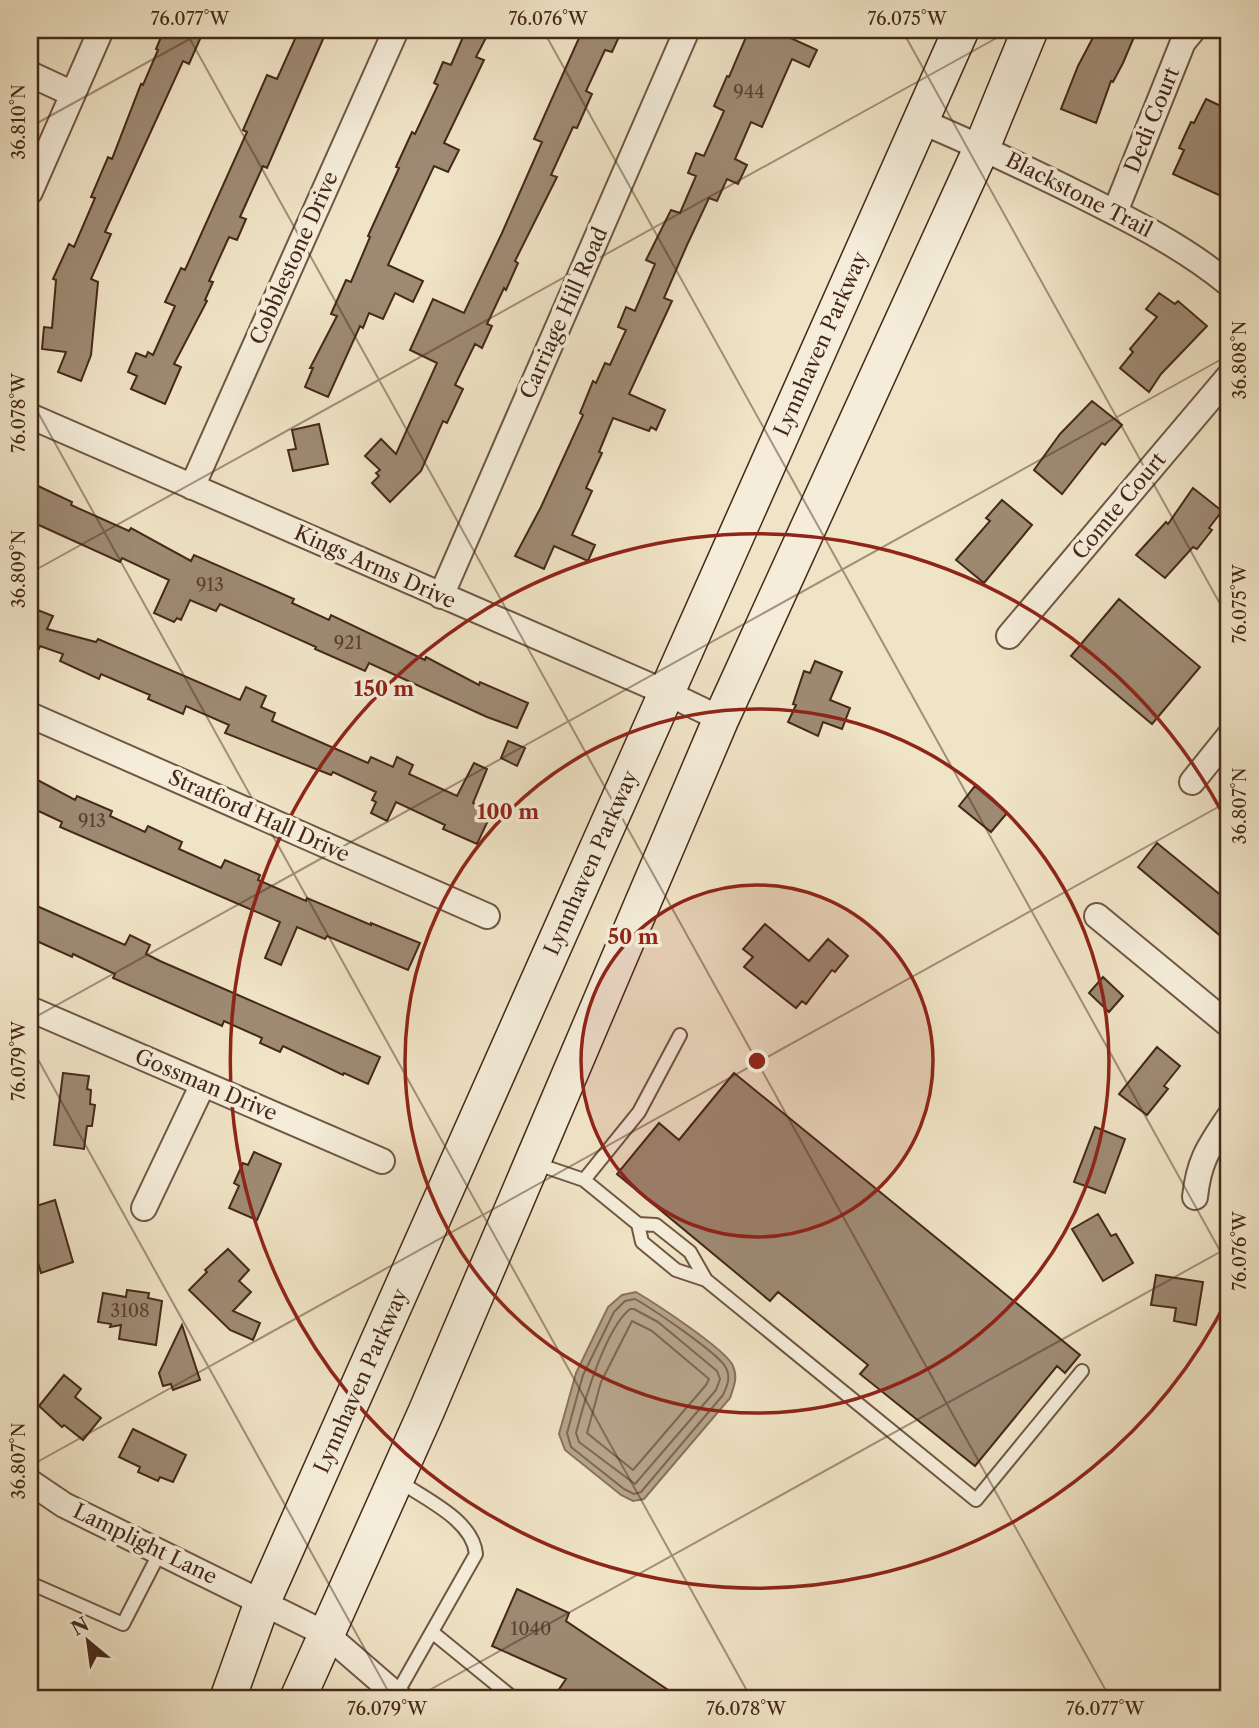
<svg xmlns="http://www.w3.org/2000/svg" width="1259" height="1728" font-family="'Libre Caslon Text',serif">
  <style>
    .water { fill: #b6a48b; stroke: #89725d; stroke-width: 2 }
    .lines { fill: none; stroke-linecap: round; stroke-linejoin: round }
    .shore { stroke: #7e6652; stroke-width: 2 }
    .building { fill: #9e8a73; stroke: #452819; stroke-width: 2 }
    .lane-casing { stroke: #705744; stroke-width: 16 }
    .street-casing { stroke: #705744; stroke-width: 28 }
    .secondary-casing { stroke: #452819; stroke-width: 38 }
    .lane { stroke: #f5edda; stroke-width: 12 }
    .street { stroke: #f5edda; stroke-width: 24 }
    .secondary { stroke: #f5edda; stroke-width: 35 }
    .ticks { fill: none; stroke: #452819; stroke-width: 2; stroke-opacity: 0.45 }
    .ring { fill: none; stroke: #8f2418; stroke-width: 3.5 }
    .labels { text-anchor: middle; stroke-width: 7; stroke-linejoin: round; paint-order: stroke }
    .number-label { font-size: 18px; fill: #5b4030 }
    .street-label { font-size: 21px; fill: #452819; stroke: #f5edda }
    .centre { fill: #8f2418; stroke: #f5edda; stroke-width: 3.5 }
    .ring-label { font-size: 21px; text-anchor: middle; font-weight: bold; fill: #8f2418; stroke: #f5edda; stroke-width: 7; stroke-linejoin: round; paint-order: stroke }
    .neatline { fill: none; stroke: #452819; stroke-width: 2.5 }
    .ticks-label { font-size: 18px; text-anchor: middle; fill: #452819 }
  </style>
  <rect width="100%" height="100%" fill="#f0e4c6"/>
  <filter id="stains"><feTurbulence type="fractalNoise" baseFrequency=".00286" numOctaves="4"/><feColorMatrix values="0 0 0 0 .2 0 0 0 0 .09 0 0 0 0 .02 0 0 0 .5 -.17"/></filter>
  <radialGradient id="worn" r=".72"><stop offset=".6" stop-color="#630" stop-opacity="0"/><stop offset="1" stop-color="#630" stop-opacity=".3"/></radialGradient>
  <path class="water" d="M636,1292C653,1302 727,1350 733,1366C738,1378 734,1386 730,1398L644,1499L633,1501L621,1495L565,1450L559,1434L576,1373L608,1307L622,1295Z"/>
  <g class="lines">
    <path class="shore" d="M635,1299C651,1308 720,1354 726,1368C731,1378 727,1386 723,1395L641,1492L634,1494L624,1489L571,1447L567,1433L583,1375L614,1312L625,1301Z
      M630,1309H634L658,1322L717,1371L720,1379L716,1390L635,1484L579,1442L576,1433C584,1402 605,1329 630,1309Z
      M632,1321L652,1331L709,1379L706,1385L633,1470L587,1433L601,1382Z"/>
  </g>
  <path class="building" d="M164,30H204L189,64L183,61L105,232L111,234L91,279L98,282L91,355L81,381L58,372L66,352L42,349L44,327L52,328L56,280L53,279L69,244L74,247L95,198L91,197L108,157L112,159L141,84L143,85L158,50L156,49Z
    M299,30H327L267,168L263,166L240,217L246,219L237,240L229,237L209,281L213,282L205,300L207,301L174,364L181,367L165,404L131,389L137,376L128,372L136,353L146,357L148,352L153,355L175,306L165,302L181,268L185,270L247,132L243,130L267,75L277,79Z
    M466,30H490L476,57L484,60L444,143L459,150L448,172L434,166L388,265L423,281L413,302L395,293L383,319L369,313L363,328L360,326L328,397L305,387L313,368H310L337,316L331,314L346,280L351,282L370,237L368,236L399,168L396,167L412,132L415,134L438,85L434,83L443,62L451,65Z
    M561,30H622L612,52L605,50L586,91L592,94L577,128L573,127L551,175L557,177L515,261L518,263L506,290L504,288L487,324L492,326L482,348L475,344L455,385L463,389L447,423L443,421L421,471L390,502L372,483L379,476L376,473L380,470L365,456L381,439L396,454L437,363L410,350L433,299L464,313L502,233L542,142L534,139L579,38Z
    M749,30H773L817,50L809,67L792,59L762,127L751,122L735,159L747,165L738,184L727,179L717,201L709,198L687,245L664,298L672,301L629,394L665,410L656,430L651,427L649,431L613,418L599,452L602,453L586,488L592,491L572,535L595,545L588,561L554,546L544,569L515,556L541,507L583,415L580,413L593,381L596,383L605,363L610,365L626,330L618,327L626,307L635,311L655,264L646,260L671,210L680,213L696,176L688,173L696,153L704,156L724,111L714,106L727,76L729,77Z
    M1097,30H1137L1123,63L1113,82L1111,81L1096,123L1061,109L1078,66Z
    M1206,99L1229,110V179L1221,196L1173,174L1184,150L1179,148L1191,122L1194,123Z
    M1159,293L1175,304L1178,301L1207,326L1161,374L1149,392L1120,368L1133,352L1130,349L1157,317L1146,309Z
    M1092,401L1122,425L1105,445L1102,443L1062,494L1034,470L1060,434Z
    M319,424L328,464L293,471L288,450L296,449L292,430Z
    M38,486L72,502L71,505L129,531L131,528L191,561L194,555L294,599L292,603L329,620L331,615L425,660L426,657L479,685L480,682L528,703L517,728L487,717L369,663L365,671L315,649L316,647L220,604L216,611L190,600L181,620L177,618L174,622L154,613L169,580L122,558L120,562L30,521V503Z
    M1193,488L1222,511L1209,528L1212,530L1197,549L1193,547L1165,578L1136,555L1166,522L1168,524Z
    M1002,500L1032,525L984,583L956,560L990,521L986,518Z
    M1119,599L1200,667L1152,724L1071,656Z
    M30,607L53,616L47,629L96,642L98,639L240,700L246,687L266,696L261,707L275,713L272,721L368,763L371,757L393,767L397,757L413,765L409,774L457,796L474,763L487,769L473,803L492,812L477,844L443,829L445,825L396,802L387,821L371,813L376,802L372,800L376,792L333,772L331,775L225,733L229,725L186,706L183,714L148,699L150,695L101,674L99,679L60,661L63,654L40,646L30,670Z
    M815,661L842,672L830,700L850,708L842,729L823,722L818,736L788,722L796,705L793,704L804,671L810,673Z
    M508,741L525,748L517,766L501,758Z
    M30,776L75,800L77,796L112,811L110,816L145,832L148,826L182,842L179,849L221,868L225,860L260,875L258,880L306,901L307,898L371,925V923L420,943L408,970L327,936L325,939L297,927L281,965L265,958L280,922L60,827L62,822L30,807Z
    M975,786L1007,813L991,832L959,806Z
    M1157,843L1229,902V943L1138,867Z
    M30,903L125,945L130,935L150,945L146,954L160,961L380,1057L368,1084L344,1073L343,1075L283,1046L280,1052L260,1043L262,1038L224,1021L222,1026L113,978L115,974L73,954L72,957L30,938Z
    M765,924L809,961L828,939L848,956L835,972L832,970L806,1004L802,1001L796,1008L744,967L753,957L743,949Z
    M1103,977L1123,996L1109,1012L1089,993Z
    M1157,1047L1180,1066L1164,1086L1168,1089L1147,1115L1119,1094Z
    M63,1073L89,1076L87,1089L91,1090L90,1104L95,1105L92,1126H87L84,1149L54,1145Z
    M734,1073L1080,1355L1065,1373L1057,1366L975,1466L860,1374L868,1365L778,1292L770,1301L617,1174L659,1123L679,1140Z
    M1095,1127L1125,1139L1105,1193L1074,1182Z
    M254,1152L281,1164L257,1220L229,1208L239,1186L234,1183L243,1163L248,1165Z
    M55,1200L73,1262L41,1273L30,1234V1208Z
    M1098,1214L1111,1236L1116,1234L1133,1263L1103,1281L1072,1229Z
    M228,1249L249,1270L239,1281L251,1292L233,1311L260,1323L253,1340L230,1330L189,1290L207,1272L205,1270Z
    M1156,1275L1203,1282L1196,1325L1174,1321L1176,1308L1151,1305Z
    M127,1290L149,1293L148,1298L162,1301L156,1345L119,1339L121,1325L110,1327L111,1324L98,1322L103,1293L126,1297Z
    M182,1325L200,1380L173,1390L171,1384L163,1386L159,1373Z
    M64,1375L81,1389L75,1397L101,1418L83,1440L64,1425L62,1427L39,1406Z
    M133,1429L186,1455L173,1482L160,1477L158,1481L138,1472L140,1467L119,1457Z
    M517,1589L569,1613L566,1621L680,1698H553L566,1679L492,1646Z"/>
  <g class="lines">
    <g class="lane-casing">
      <path id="lane" d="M534,1163L584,1180L638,1224L656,1225L690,1252L706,1280
        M584,1180L639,1112L680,1035
        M638,1224L642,1242L676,1270L706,1280L976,1500L1082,1371
        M30,1583L123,1624L160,1552
        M432,1632L513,1698
        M396,1695L476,1554C473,1520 425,1499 399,1481"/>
    </g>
    <g class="street-casing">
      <path id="street" d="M30,74L73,94
        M920,121C973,143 1025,168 1076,193C1130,220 1183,246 1229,284
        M30,192L101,30
        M1115,212L1183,42L1193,30
        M30,416L667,693L721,719
        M192,487L396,30
        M441,596L687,30
        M1009,636L1229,376
        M30,715L487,916
        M1192,782L1229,736
        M1097,916L1229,1025
        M30,1009L382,1161
        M1195,1197C1199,1160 1209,1147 1229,1117
        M144,1208L203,1084
        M30,1482L64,1505L326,1634L400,1698"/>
    </g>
    <g class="secondary-casing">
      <path id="secondary" d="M228,1698L262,1603L961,30
        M298,1698L426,1412L721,719L982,147L1030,30"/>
    </g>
    <use href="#lane" class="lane"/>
    <use href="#street" class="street"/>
    <use href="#secondary" class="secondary"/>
  </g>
  <path class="ticks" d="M185,30L1110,1698M543,30L1229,1267M902,30L1229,620M30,127L206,30M30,398L751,1698M30,573L1011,30M30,1020L1229,355M30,1045L392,1698M30,1466L1229,801M30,1692L33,1698M415,1698L1229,1247M1220,1698L1229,1693"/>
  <circle cx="757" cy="1061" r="176" fill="#8f2418" fill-opacity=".12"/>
  <g class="ring">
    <circle cx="757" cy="1061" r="176"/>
    <circle cx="757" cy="1061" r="352"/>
    <path d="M1229 1296A527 527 0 1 1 1229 826"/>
  </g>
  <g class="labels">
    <g class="number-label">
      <text x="749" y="98">944</text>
      <text x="210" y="591">913</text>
      <text x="348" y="649">921</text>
      <text x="92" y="827">913</text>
      <text x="130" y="1317">3108</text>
      <text x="531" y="1635">1040</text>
    </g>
    <g class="street-label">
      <text transform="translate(1152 120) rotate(-68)" y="7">Dedi Court</text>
      <text transform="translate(1079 195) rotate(27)" y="7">Blackstone Trail</text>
      <text transform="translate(294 258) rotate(-66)" y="7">Cobblestone Drive</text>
      <text transform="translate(564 313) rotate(-66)" y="7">Carriage Hill Road</text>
      <text transform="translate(821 344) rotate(-66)" y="7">Lynnhaven Parkway</text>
      <text transform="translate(1119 506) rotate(-50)" y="7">Comte Court</text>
      <text transform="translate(375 567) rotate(24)" y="7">Kings Arms Drive</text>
      <text transform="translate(259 816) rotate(24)" y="7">Stratford Hall Drive</text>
      <text transform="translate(591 863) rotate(-66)" y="7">Lynnhaven Parkway</text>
      <text transform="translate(206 1085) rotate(23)" y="7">Gossman Drive</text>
      <text transform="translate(361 1381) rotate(-66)" y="7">Lynnhaven Parkway</text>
      <text transform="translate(145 1544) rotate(26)" y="7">Lamplight Lane</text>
    </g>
  </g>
  <circle cx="757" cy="1061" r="10" class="centre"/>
  <g class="ring-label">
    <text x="384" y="696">150 m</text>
    <text x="508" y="819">100 m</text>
    <text x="633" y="944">50 m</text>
  </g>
  <rect width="1259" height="1728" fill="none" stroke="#f0e4c6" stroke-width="77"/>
  <g transform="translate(88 1641) rotate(331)" stroke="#f5edda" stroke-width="5" paint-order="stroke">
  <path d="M0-5L12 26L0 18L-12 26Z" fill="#452819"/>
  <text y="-10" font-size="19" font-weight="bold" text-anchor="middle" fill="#452819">N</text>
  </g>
  <rect x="38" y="38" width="1182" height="1652" class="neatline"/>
  <g class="ticks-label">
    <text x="190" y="25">76.077°W</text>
    <text x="548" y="25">76.076°W</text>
    <text x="907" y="25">76.075°W</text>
    <text transform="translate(19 122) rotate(-90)" y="6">36.810°N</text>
    <text transform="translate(1240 360) rotate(-90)" y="6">36.808°N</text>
    <text transform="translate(19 413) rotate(-90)" y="6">76.078°W</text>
    <text transform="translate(19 569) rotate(-90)" y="6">36.809°N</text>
    <text transform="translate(1240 604) rotate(-90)" y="6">76.075°W</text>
    <text transform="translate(1240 806) rotate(-90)" y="6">36.807°N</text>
    <text transform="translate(19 1061) rotate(-90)" y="6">76.079°W</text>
    <text transform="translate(1240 1251) rotate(-90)" y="6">76.076°W</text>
    <text transform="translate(19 1461) rotate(-90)" y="6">36.807°N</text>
    <text x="387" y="1715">76.079°W</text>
    <text x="746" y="1715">76.078°W</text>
    <text x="1105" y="1715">76.077°W</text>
  </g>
  <rect width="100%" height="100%" filter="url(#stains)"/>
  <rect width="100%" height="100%" fill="url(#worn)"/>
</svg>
